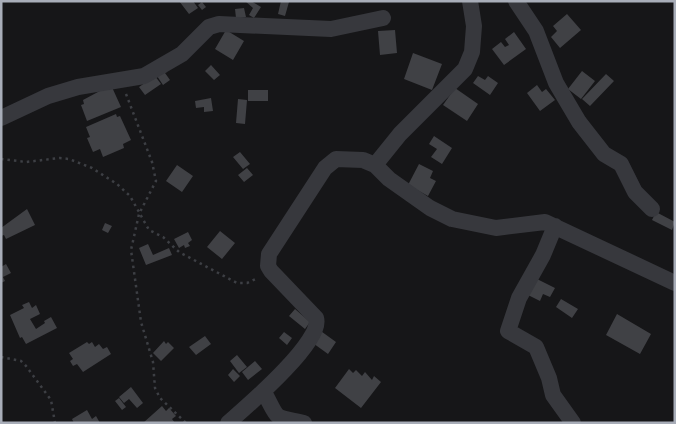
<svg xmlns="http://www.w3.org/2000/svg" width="676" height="424" font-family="Raleway,sans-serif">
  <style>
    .building { fill: #404145 }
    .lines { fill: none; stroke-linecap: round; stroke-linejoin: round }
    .path { stroke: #3d3f44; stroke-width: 2.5; stroke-dasharray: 2.5 4; stroke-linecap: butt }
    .minor { stroke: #37383d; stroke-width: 16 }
  </style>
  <rect width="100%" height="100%" fill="#161618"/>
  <path class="building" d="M179,1H193L198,8L189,14Z
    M245,1H251L261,7L254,18L249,15L253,8Z
    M281,1L289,2L285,16L278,14Z
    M202,2L206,7L202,10L198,5Z
    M244,8L246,17L236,18L235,9Z
    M567,14L581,30L560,48L551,37L557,31L553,26Z
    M226,30L244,41L233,60L215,49Z
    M395,30L397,53L380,55L378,31Z
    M514,32L526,49L504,65L492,49L501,42L505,47L509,45L505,39Z
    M413,53L442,64L432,90L404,79Z
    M211,65L220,75L214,80L205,71Z
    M582,71L595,81L581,99L568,89Z
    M167,72L165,73L170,80L163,85L155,73Z
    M606,74L614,81L590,106L582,99Z
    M155,76L161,84L145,95L139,87Z
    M478,76L485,80L488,76L498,83L490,95L473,83Z
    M111,85L121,107L87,121L81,105L84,104L83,100Z
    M537,85L542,92L546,89L555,100L540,111L527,93Z
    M455,88L478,104L467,121L443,105Z
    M248,90H268V101H248Z
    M211,98L213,111L204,112V107L196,108L195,101Z
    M238,99L247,100L245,124L236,123Z
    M116,114L117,117L120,116L131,140L123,144L124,148L103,157L100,149L93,152L87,138L90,137L86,127Z
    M434,136L452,148L442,164L431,157L437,149L429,144Z
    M240,152L250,164L243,169L233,157Z
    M419,164L433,171L430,178L436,181L428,196L408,185Z
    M177,165L193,176L182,192L166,181Z
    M247,168L253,175L244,182L238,175Z
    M27,209L35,225L6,239L4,235L1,236V228Z
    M656,212L675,222L672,230L652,220Z
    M105,223L112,226L108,233L102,230Z
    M220,231L235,243L222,259L207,247Z
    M188,232L192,240L188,243L190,246L185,248L184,245L179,248L174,239Z
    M148,244L153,255L169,248L172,255L146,265L139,248Z
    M6,264L11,273L3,277L5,281L1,283V267Z
    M535,278L555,288L550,297L543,294L540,301L528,295Z
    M561,299L578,309L572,318L556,307Z
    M29,302L32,308L36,305L40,314L30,319L36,329L45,323L44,321L51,317L57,328L26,344L22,337L20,338L10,315L24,308L22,305Z
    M295,309L310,322L305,329L289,316Z
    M617,314L651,334L640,354L606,335Z
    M318,329L336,342L328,354L310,341Z
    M284,332L292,338L287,345L279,338Z
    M205,336L211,344L196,355L189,347Z
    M164,341L166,344L168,342L174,348L161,361L153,353Z
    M87,342L89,344L92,342L95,347L99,344L103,349L107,347L111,354L83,372L77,364L73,366L70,361L73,359L69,353Z
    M237,355L247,367L239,373L230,361Z
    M255,361L262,369L248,380L242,372Z
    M233,369L240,376L234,382L228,375Z
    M349,369L353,373L356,370L362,376L365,372L372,380L374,376L381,382L361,408L335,388Z
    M131,387L143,403L137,408L129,399L124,403L119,397Z
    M119,398L126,407L122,410L115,401Z
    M162,406L166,411L169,408L176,416L172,419L175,423H143Z
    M87,410L92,419L96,416L100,423H74L72,419Z"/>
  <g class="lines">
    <path class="path" d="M126,94L152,162L156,181L139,214L131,250L141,322L153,362L155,388L160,398L186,423
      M1,159L26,162L60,158L69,159L92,168L117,184L130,196L149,230L163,237L179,252L237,283H247L258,278
      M1,357L21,361L26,366L51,400L55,423"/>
    <path class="minor" d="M516,1L536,31L556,83L579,122L604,154L621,164L635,192L652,209
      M1,118L48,96L78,87L144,76L182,54L209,27L219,24L331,29L383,18
      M375,165L400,134L465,69L472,52L474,26L470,1
      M555,226L543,255L519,298L508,331L536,347L549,378L553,395L573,423
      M264,392C280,422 272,416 304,423
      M228,423C245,408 324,341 316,318L271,271L268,266L269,254L325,168L336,159L363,160L375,165L389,179L430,208L452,219L496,228L545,222L675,283"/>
  </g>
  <rect width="676" height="424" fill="none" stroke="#a8adb8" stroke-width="5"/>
</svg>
